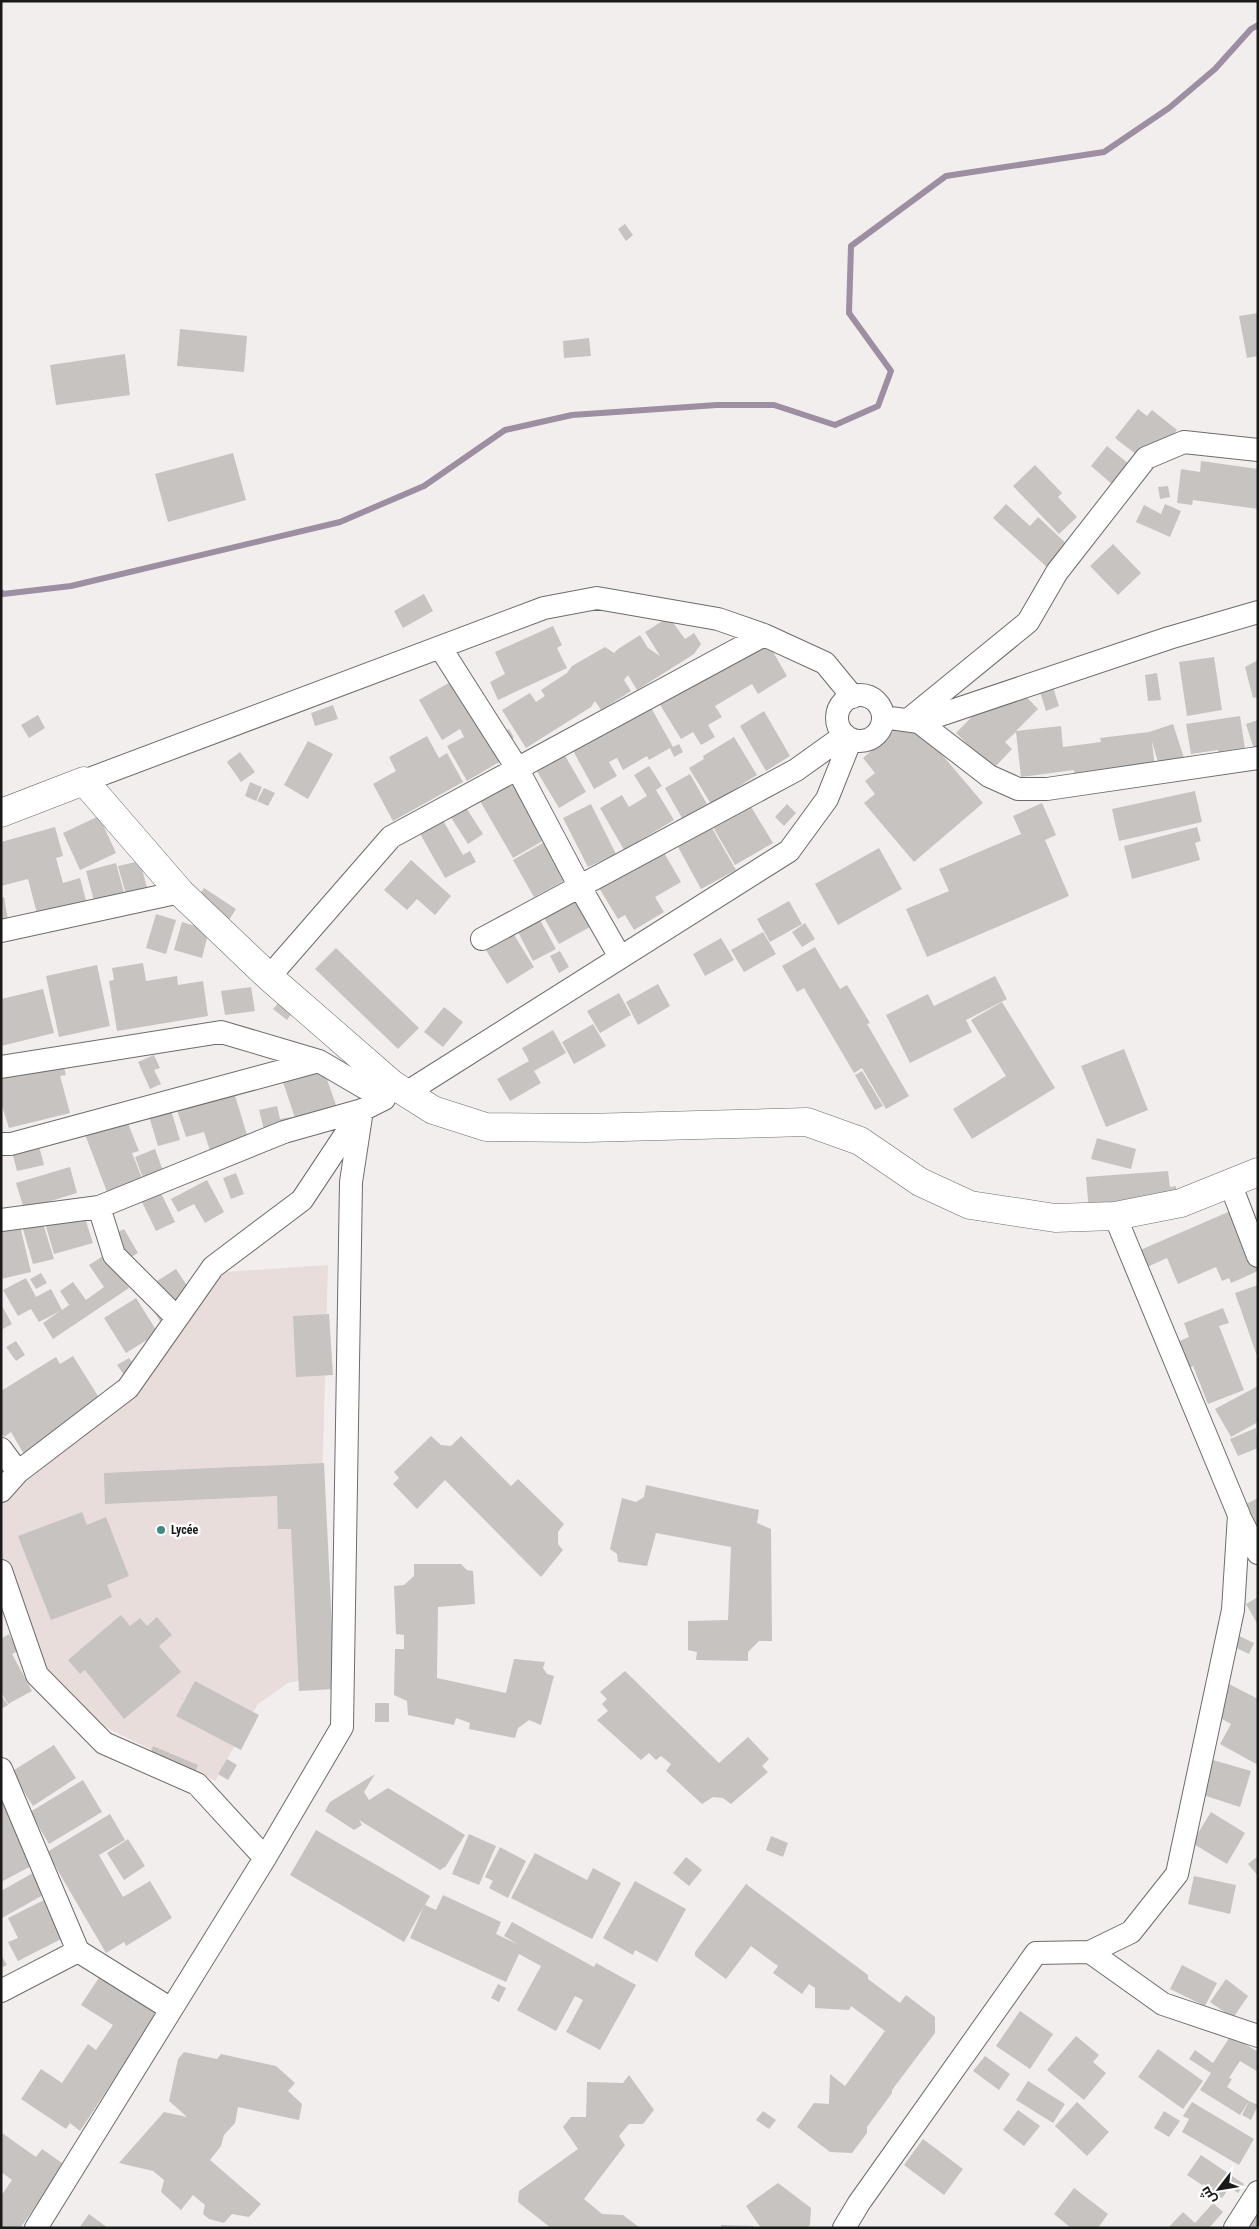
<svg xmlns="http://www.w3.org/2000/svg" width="1259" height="2229" font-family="'Roboto Condensed',Cairo,sans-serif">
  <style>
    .built { fill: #e9dddc }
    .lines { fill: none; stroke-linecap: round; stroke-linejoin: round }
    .stream { stroke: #9d8ea2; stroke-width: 6 }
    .building { fill: #c6c3c0 }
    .minor-casing { stroke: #6f6b6b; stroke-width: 24 }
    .tertiary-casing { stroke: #6f6b6b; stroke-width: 29 }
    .minor { stroke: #fff; stroke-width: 22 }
    .tertiary { stroke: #fff; stroke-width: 28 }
    .poi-dot { fill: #428982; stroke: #fff; stroke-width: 2 }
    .labels { text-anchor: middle; stroke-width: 5; stroke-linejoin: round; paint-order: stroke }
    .poi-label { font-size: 12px; font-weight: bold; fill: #1a1818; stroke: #fff; text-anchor: start }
  </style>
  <rect width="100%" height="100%" fill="#f3eeee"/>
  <path class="built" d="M328,1265L317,1678L288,1683L258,1704L215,1781L103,1726L43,1673L1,1555V1505L3,1500L126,1402L224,1272Z"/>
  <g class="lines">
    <path class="stream" d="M1,592L3,594L71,586L340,522L424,486L505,430L572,415L717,405H774L835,425L878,406L891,371L849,313L851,246L946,176L1104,152L1169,108L1215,69L1251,29L1258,25"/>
  </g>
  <path class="building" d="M625,224L633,235L626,241L618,229Z
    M1258,313V356L1247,358L1239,316Z
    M180,329L247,336L244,372L177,366Z
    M589,338L591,356L564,358L563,341Z
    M125,354L130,395L56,405L50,365Z
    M1138,409L1147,416L1152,410L1177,430L1150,465L1115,438Z
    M1107,446L1130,465L1113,485L1091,466Z
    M233,453L246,500L168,522L155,474Z
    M1201,461L1258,469V509L1193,500L1192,505L1177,503L1181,469L1200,472Z
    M1035,465L1062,493L1058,497L1077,517L1059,534L1013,486Z
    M1168,486L1170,497L1160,499L1158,487Z
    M1006,504L1030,526L1038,517L1071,548L1050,570L993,518Z
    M1165,504L1181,511L1170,537L1136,522L1144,505L1161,514Z
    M1113,544L1141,573L1118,595L1090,566Z
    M424,594L433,611L403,628L394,611Z
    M669,617L685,639L694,633L701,644L694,654L637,690L628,675L624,680L631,691L601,710L595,701L591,707L526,748L502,710L530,693L536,702L545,696L541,690L567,673L572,666L605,647L614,653L618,649L640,635L648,648L660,656L645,632Z
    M553,626L562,645L557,648L567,668L498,700L490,682L505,674L495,652Z
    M765,638L787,676L758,694L752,684L715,706L722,717L708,725L715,737L701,745L693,732L681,739L659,703Z
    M1214,657L1222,710L1187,716L1179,662Z
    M1258,660V697L1253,698L1245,667Z
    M1157,673L1161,700L1148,701L1145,675Z
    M459,677L506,758L467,781L447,746L464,737L460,729L442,740L419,700Z
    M1009,679L1038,709L1016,731L1061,726L1063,747L1101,742L1100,738L1149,732L1173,724L1184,758L1159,766L1152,741L1155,768L1075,778L1074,770L1021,777L1016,732L1005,742L1012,749L993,769L956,733Z
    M1053,687L1059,706L1046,711L1040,692Z
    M649,704L673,747L679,744L683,752L674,757L670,748L649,760L647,756L623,770L617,758L609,762L617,776L594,789L571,747Z
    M333,705L338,719L315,726L311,713Z
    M764,711L790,756L766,771L740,726Z
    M38,715L45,728L29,738L21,725Z
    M1240,716L1247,762L1221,766L1218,750L1191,754L1186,724Z
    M910,717L983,803L914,862L864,803L875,794L865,781L875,773L863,758Z
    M1258,720V759H1257L1246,724Z
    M509,729L514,738L506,742L501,733Z
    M427,736L439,758L447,753L463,782L393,821L373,784L396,771L389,757Z
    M734,737L757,775L711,804L689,768L704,759L703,756Z
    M308,741L333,754L308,799L284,785Z
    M240,752L255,772L241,782L227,762Z
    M563,752L586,792L559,808L535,768Z
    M649,766L662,786L656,790L674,820L624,850L600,808L622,795L629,807L647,796L634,775Z
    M690,774L707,804L682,818L665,788Z
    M509,775L546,839L513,858L476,794Z
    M250,782L262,787L256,801L245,796Z
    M264,788L275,793L268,806L257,801Z
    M1195,791L1202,822L1119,841L1112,809Z
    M1042,803L1056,835L1045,840L1069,896L927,957L906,909L949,891L939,869L1021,834L1013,816Z
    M591,804L616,854L588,867L563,818Z
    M787,804L796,813L784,826L775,817Z
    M750,805L773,843L735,865L713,827Z
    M465,806L483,834L468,844L450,816Z
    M99,816L116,853L80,870L63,833Z
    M441,817L463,855L470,851L476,862L445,878L418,830Z
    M55,827L63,856L56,858L63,883L80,878L89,912L40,925L28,879L1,886V842Z
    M1197,827L1201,841L1195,843L1200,860L1132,879L1124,846Z
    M712,828L736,870L701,889L678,847Z
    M548,840L569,878L534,897L513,860Z
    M879,848L902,889L838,925L815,884Z
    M663,851L681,882L655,897L664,912L634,930L625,915L618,919L599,888Z
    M411,860L451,896L435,915L417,899L407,910L384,890Z
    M140,861L150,899L129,905L118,866Z
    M116,863L127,904L97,912L86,871Z
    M204,888L236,909L229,920L197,899Z
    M4,897L10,931L1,932V898Z
    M574,898L590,927L559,944L543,916Z
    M789,901L802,924L770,942L757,919Z
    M156,914L176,920L166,954L146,948Z
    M540,920L556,949L533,961L518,932Z
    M182,922L209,930L202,958L174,950Z
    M805,923L815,939L802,947L792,932Z
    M511,930L534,967L507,984L484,947Z
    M763,932L776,954L744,972L731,950Z
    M721,938L734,960L705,976L693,954Z
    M815,947L840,989L847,985L870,1023L867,1024L909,1096L886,1109L862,1068L854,1073L804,988L797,992L782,966Z
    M336,948L419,1028L398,1049L315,969Z
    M560,951L569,967L559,973L550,956Z
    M143,963L146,981L177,976L178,985L203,981L208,1016L117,1031L109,981L114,980L112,968Z
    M97,965L110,1026L59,1037L46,976Z
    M995,976L1007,999L966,1020L972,1032L910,1063L886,1015L928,994L934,1006Z
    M658,984L670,1006L638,1025L626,1002Z
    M251,987L255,1011L225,1015L221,991Z
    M43,989L54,1033L1,1046V999Z
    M619,993L631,1015L600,1033L587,1011Z
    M281,1000L294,1010L287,1020L273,1009Z
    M1002,1002L1055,1088L972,1139L953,1109L1006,1076L971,1020Z
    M444,1007L463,1022L443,1047L424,1032Z
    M593,1024L606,1046L574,1064L562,1042Z
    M553,1030L566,1053L534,1071L541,1083L510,1101L497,1079L529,1061L522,1048Z
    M59,1048L66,1075L60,1076L70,1113L9,1128L1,1103V1063Z
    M1124,1049L1148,1110L1106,1127L1081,1066Z
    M154,1055L160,1068L154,1070L161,1084L150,1089L138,1062Z
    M323,1068L342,1122L301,1136L283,1082Z
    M862,1071L883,1106L875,1110L855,1075Z
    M233,1089L251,1148L213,1160L204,1132L186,1137L176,1107Z
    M277,1106L280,1119L292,1117L297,1138L268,1145L259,1110Z
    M170,1107L180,1140L158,1146L148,1113Z
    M125,1116L139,1151L132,1153L144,1183L109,1197L84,1132Z
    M1097,1138L1136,1149L1131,1169L1091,1159Z
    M38,1142L44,1165L17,1171L11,1148Z
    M155,1149L165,1176L145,1183L135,1157Z
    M70,1167L77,1193L24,1209L16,1183Z
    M1168,1171L1170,1187L1176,1186L1178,1215L1089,1211L1086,1177Z
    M236,1173L244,1194L231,1199L223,1178Z
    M207,1180L224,1212L205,1223L194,1204L178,1212L171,1199Z
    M161,1193L175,1222L156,1231L142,1202Z
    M1235,1209L1258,1262V1271L1231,1283L1229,1278L1222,1281L1216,1267L1178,1284L1167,1258L1145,1268L1138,1251Z
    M83,1212L93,1243L54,1254L45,1223Z
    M42,1220L54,1259L33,1264L22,1226Z
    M20,1226L31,1272L1,1279V1231Z
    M124,1229L138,1253L122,1262L108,1237Z
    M106,1254L129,1288L53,1339L43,1323L60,1311L39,1322L31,1309L18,1316L3,1290L26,1278L36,1297L51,1289L62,1310L69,1305L60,1291L73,1282L86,1300L104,1287L89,1265Z
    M176,1269L193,1295L163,1326L141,1291Z
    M41,1273L47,1283L36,1289L30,1279Z
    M1258,1285V1356H1257L1235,1293Z
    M136,1298L158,1333L126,1353L104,1318Z
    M1,1304L12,1324L1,1330Z
    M1223,1308L1229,1323L1219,1326L1244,1390L1208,1404L1193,1366L1188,1369L1177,1342L1189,1337L1184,1323Z
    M329,1314L333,1375L296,1377L293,1316Z
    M16,1341L25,1355L16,1361L6,1347Z
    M73,1356L103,1404L25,1456L11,1432L4,1437L1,1432V1391L56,1357L60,1364Z
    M129,1358L136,1367L124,1375L117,1365Z
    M1258,1386V1422L1231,1437L1215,1409Z
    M1256,1428L1258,1448L1238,1456L1230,1439Z
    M431,1436L441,1445L451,1446L461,1436L511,1486L518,1479L564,1524L558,1532V1544L563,1550L541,1577L445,1480L417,1509L393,1484L399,1478L394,1472Z
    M324,1463L335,1689L299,1691L291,1529H278L277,1496L105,1504L104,1473Z
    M646,1485L759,1510L757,1523L771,1529L772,1641H759L748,1652V1661L696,1660L697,1652L688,1650V1621L728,1620L731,1547L656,1533L647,1566L618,1562L617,1554L610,1549L622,1498L636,1502L644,1497Z
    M1258,1498V1526L1246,1504Z
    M82,1512L87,1525L106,1517L129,1576L107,1585L112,1597L51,1620L18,1536Z
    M414,1564H461L467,1570L473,1571L475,1604L438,1607L437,1678L506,1693L514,1659L545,1662L543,1668L547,1674L554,1676L541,1725L529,1720L518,1728L515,1738L469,1729L470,1723L456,1718L454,1725L408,1715L407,1701L394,1695L395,1649H404V1635L396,1634L394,1586L404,1585L414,1576Z
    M1258,1597V1625L1246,1604Z
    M121,1615L130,1626L140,1618L147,1626L157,1617L172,1635L159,1646L181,1672L124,1719L85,1670L80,1674L68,1660Z
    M1233,1633L1254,1643L1249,1654L1228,1644Z
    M9,1634L18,1651L12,1654L32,1691L8,1704L1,1692V1639Z
    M625,1671L719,1763L748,1737L769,1759L762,1766L768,1772L731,1804L723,1798L713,1797L702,1804L666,1771L671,1764L661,1756L656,1760L649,1753L641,1760L597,1720L608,1711L602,1704L607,1699L600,1692Z
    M195,1681L259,1715L241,1750L176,1716Z
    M1229,1684L1258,1699V1765L1220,1744L1231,1724L1213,1714Z
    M1,1695L8,1705L1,1709Z
    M375,1703H389V1722H375Z
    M54,1745L76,1778L33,1806L11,1772Z
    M153,1746L198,1765L193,1778L148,1759Z
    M227,1759L237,1765L228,1780L218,1774Z
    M1213,1760L1251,1771L1240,1807L1203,1795Z
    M375,1774L364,1792L369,1800L388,1788L465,1835L446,1866L440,1870L359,1820L362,1825L354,1830L325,1811L330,1802Z
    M83,1780L102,1812L49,1844L30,1812Z
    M1,1799L15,1829L37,1863L1,1882Z
    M1211,1812L1245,1833L1227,1864L1192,1843Z
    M110,1814L125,1840L99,1855L123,1897L150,1881L172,1918L126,1946L124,1942L106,1953L47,1852Z
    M316,1830L430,1896L425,1905L436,1910L443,1895L501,1922L496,1934L519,1945L504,1936L512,1922L594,1967L596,1963L636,1985L600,2050L566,2032L583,2000L575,1996L556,2031L517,2010L541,1966L519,1954L506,1982L410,1938L424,1906L404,1942L290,1875Z
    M469,1834L496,1846L479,1885L452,1874Z
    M771,1836L788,1843L783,1857L766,1850Z
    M128,1839L145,1866L124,1880L107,1853Z
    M500,1847L526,1861L508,1898L489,1888L493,1881L485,1877Z
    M535,1853L587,1880L593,1868L621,1883L592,1939L511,1898Z
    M1258,1856V1876L1248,1864Z
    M686,1857L702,1870L689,1886L673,1873Z
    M40,1869L52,1890L2,1918L1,1891Z
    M1194,1876L1236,1885L1230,1914L1188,1904Z
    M635,1881L686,1909L657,1962L635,1950L633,1955L603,1938Z
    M746,1884L868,1975V1979L900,2003L906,1995L935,2017V2033L892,2090V2093L867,2127V2133L852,2153L830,2152L797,2127L814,2103L829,2104L830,2074L845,2086L885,2031L851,2006L849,2010L815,2008V1988L809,1984L802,1994L773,1973L778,1966L751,1946L726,1979L695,1956V1952Z
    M48,1898L67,1936L18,1961L8,1942L18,1938L8,1918Z
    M1,1955L7,1965L1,1968Z
    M1182,1965L1217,1983L1205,2006L1170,1989Z
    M100,1976L157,2014L80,2131L70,2123L66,2129L21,2099L41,2069L62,2083L88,2044L96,2050L113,2025L81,2005Z
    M1226,1979L1248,1996L1233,2018L1210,2002Z
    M498,1984L506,1988L499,2002L491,1998Z
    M1020,2011L1053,2034L1030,2069L996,2046Z
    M1231,2035L1258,2052V2072L1240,2061L1229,2078L1232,2079L1227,2087L1249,2101L1240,2115L1200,2090L1211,2073L1189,2059L1195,2050L1213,2063Z
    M1076,2036L1099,2055L1093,2062L1106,2073L1084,2100L1047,2070Z
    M1158,2049L1203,2081L1183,2109L1138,2077Z
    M184,2052L217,2059L221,2054L276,2066L295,2083L288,2091L302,2104L299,2120L238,2107L235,2123L224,2135L221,2146L210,2160L261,2204L249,2217L232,2214L224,2223L209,2219L203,2214L205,2205L193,2195L181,2210L161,2192L164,2180L153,2171L119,2163L164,2112L187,2117L169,2101L178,2059Z
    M985,2056L1010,2074L999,2090L973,2071Z
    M629,2075L654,2110L643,2124H629L619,2136L625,2145L584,2199L602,2214L623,2215L640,2228H551L518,2202L519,2191L578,2149L563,2127L571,2117H586L587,2082L623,2083Z
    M1028,2081L1065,2104L1053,2123L1016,2100Z
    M1249,2101L1258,2105L1251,2120L1242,2115Z
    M1077,2102L1109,2132L1087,2156L1055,2126Z
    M1192,2102L1254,2139L1239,2165L1182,2132L1189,2119L1183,2116Z
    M1018,2110L1040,2126L1024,2146L1003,2130Z
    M763,2111L776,2120L769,2129L756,2120Z
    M1164,2111L1180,2121L1169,2137L1154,2128Z
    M2,2133L36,2157L42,2149L65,2165L20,2228H1V2196L12,2180L1,2172Z
    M923,2139L963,2169L944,2195L904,2165Z
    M1201,2155L1244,2184L1238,2193L1230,2187L1222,2198L1187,2175Z
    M778,2183L811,2208L810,2225L807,2228H761L746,2206Z
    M1074,2188L1108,2214L1098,2228H1071L1054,2214Z
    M1213,2203L1223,2212L1209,2228H1168L1183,2212L1195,2223Z
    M1252,2213L1258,2217V2228H1243Z
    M89,2214L108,2228H79Z
    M721,2225L753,2226V2228H721Z"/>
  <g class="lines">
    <g class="minor-casing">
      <path id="minor" d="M440,647L517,768L580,887L620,957
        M837 718a23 23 0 1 1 46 0a23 23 0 1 1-46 0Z
        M883,717L919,722L989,776L1018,789H1047L1258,758
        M908,720L1028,622L1057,572L1146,458L1184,442L1258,450
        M919,722L1169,638L1258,612
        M84,781L544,608L597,598L718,619L764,635L825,663L853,697
        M1,931L180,892
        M482,939L796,770L845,735
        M269,977L391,837L764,635
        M1,1067L221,1032L319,1061L384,1099
        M406,1093L789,851L827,799L851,739
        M1,1144H11L319,1061
        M1230,1183L1258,1256
        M99,1207L114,1255L177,1318
        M1,1220L99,1207L284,1132L362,1110
        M1,1449L18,1472
        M1,1491L18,1472L128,1388L213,1267L302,1200L359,1114
        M1239,1516L1258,1553
        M1,1571L37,1675L104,1743L197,1784L265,1858
        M1,1769L78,1951
        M1090,1952L1163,2004L1258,2036
        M1,1991L78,1951L171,2009
        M36,2228L265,1858L342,1727L351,1182L362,1110L384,1099L392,1084
        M844,2228L859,2203L1036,1953L1090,1952L1131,1932L1177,1874L1233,1610L1239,1515L1115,1216
        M1235,2228L1258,2192"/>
    </g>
    <g class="tertiary-casing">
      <path id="tertiary" d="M1,813L84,781L180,892L269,977L392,1084L433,1110L486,1127L586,1128L807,1122L860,1141L920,1182L970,1205L1055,1218L1115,1216L1181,1203L1258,1172"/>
    </g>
    <use href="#minor" class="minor"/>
    <use href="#tertiary" class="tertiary"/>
  </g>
  <circle class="poi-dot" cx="161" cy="1530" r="5"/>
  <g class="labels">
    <g class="poi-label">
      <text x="171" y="1534">Lycée</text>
    </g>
  </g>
  <rect width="1259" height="2229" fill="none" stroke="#1a1818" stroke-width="5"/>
  <g transform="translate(1219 2189) rotate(239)" stroke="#ffffff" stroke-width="4" paint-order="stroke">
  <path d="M0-4L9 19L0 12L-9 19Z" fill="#1a1818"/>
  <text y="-8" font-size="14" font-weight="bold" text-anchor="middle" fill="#1a1818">ش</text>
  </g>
</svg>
